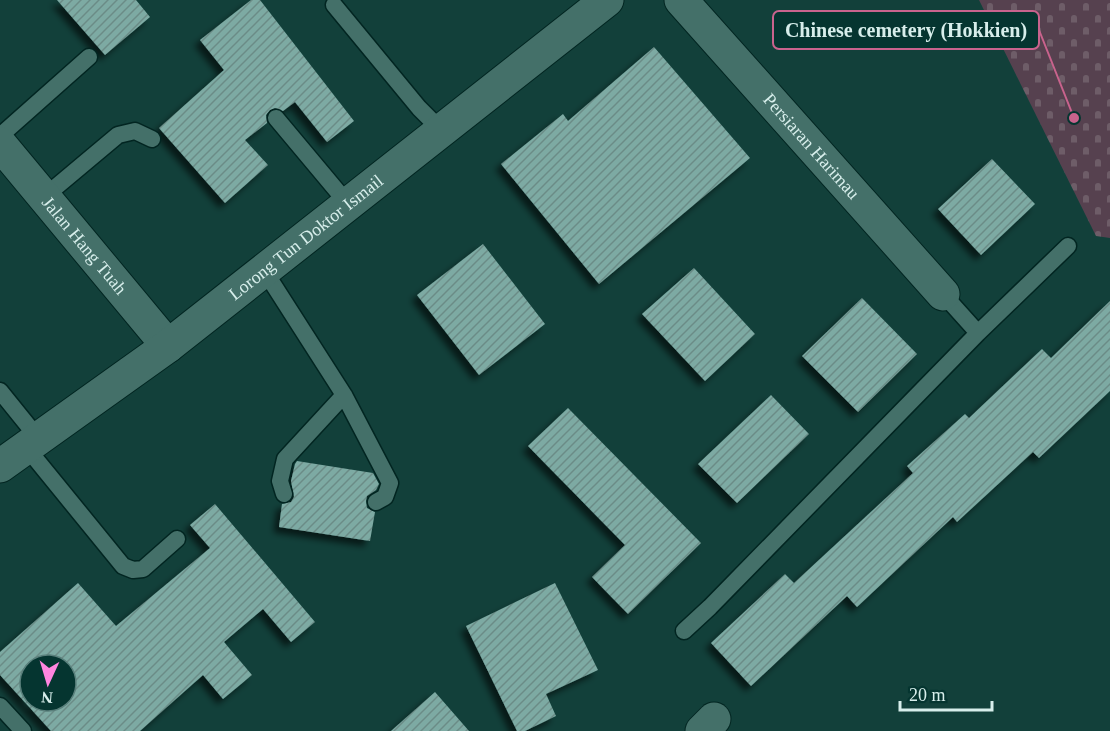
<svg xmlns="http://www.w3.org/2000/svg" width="1110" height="731" font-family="Georgia,serif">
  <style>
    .cemetery { fill: url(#cemetery-stones) }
    .building { fill: url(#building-hatch); fill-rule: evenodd; filter: url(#shadow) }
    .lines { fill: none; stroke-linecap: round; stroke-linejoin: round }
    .service-casing { stroke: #022521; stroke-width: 19 }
    .minor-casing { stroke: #022521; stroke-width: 35 }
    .service { stroke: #447069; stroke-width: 16 }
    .minor { stroke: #447069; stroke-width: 33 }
    .labels { text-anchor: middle; stroke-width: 6; stroke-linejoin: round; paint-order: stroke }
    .street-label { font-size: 18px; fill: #d7eeeb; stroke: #053530 }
    .leader { fill: none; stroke: #c9638d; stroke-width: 2 }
    .callout-dot { fill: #c9638d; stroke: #053530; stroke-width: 2 }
    .callout { fill: #053530; stroke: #c9638d; stroke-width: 2 }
    .callout-label { font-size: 20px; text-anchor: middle; font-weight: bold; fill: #d7eeeb }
  </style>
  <defs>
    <pattern id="cemetery-stones" width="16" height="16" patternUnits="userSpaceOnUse" patternTransform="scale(1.5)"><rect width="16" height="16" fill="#56414f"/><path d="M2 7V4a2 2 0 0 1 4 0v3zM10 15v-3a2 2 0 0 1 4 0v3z" fill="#6e5d68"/></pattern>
    <pattern id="building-hatch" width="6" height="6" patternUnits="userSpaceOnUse" patternTransform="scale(1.5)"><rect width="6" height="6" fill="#7daaa3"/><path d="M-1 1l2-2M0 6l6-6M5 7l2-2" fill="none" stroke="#6b8c87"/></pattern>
    <filter id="shadow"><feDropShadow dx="-5.5" dy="5.5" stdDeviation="3" flood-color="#0009"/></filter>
  </defs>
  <rect width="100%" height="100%" fill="#12403a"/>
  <path class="cemetery" d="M979,0H1110V238L1096,236Z"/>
  <path class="building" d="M57,0H136L150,17L105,55Z
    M251,0H260L354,121L327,142L295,102L283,111L275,108L270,110L266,115L267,123L245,140L268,165L225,203L159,128L224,70L200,40Z
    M654,47L750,158L599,284L501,164L563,114L568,121Z
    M992,159L1035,204L981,255L938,209Z
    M483,244L545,324L479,375L417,295Z
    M694,268L755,334L705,381L642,314Z
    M862,298L917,354L858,412L802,356Z
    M1110,301V391L1039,458L1033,452L957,522L953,517L857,607L847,596L751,686L711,643L785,574L794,583L913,473L907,466L965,414L969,418L1042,349L1051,358Z
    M771,395L809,434L737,503L698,464Z
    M568,408L701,543L628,614L592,577L625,545L528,446Z
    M297,461L373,473L379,484L376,490L367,496L366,501L367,508L375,512L370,541L279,527L282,504L291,502L294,497L291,481L295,464Z
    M215,504L315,622L291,642L263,609L224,642L252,675L223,699L203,675L140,731H51L0,675V652L78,583L116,626L210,548L190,525ZM30,665H66V701H30Z
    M555,583L598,670L546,694L556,716L525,731H517L466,626Z
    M435,692L469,731H391Z"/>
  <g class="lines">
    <g class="service-casing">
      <path id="service" d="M334,5L419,108L441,130
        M276,118L348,204
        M0,136L89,57
        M44,197L118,135L135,131L152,139
        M264,270L344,395L390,483L385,497L376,502
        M943,294L978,333
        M0,391L38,438
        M26,447L123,566L133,570L143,569L177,539
        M284,494L280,481L285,459L344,395
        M684,631L710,607L978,333L1068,246
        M0,706L23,731"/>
    </g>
    <g class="minor-casing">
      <g id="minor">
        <path id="s1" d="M681,0L943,294"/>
        <path id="s2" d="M0,144L168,346"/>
        <path id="s3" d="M0,466L168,346L607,0"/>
        <path d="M702,731L714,719"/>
      </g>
    </g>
    <use href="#service" class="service"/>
    <use href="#minor" class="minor"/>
  </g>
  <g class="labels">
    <g class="street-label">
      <text dy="6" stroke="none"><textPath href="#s1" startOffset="196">Persiaran Harimau</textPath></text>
      <text dy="6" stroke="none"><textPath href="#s3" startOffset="382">Lorong Tun Doktor Ismail</textPath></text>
      <text dy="6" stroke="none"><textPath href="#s2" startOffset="132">Jalan Hang Tuah</textPath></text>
    </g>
  </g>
  <path class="leader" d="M1074 118L1039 30"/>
  <circle class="callout-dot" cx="1074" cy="118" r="6"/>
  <rect class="callout" x="773" y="11" width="266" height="38" rx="6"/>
  <g class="callout-label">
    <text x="906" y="37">Chinese cemetery (Hokkien)</text>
  </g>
  <g transform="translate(48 683) rotate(184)"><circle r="28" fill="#053530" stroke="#597f7b" stroke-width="1.5"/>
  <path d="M0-4.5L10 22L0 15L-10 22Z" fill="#ff85df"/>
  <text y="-9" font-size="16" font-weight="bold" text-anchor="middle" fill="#d7eeeb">N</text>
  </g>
  <path d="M900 701v9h92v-9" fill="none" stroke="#d7eeeb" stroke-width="3"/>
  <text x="909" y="701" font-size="18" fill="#d7eeeb" stroke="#053530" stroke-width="4.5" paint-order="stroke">20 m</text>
</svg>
